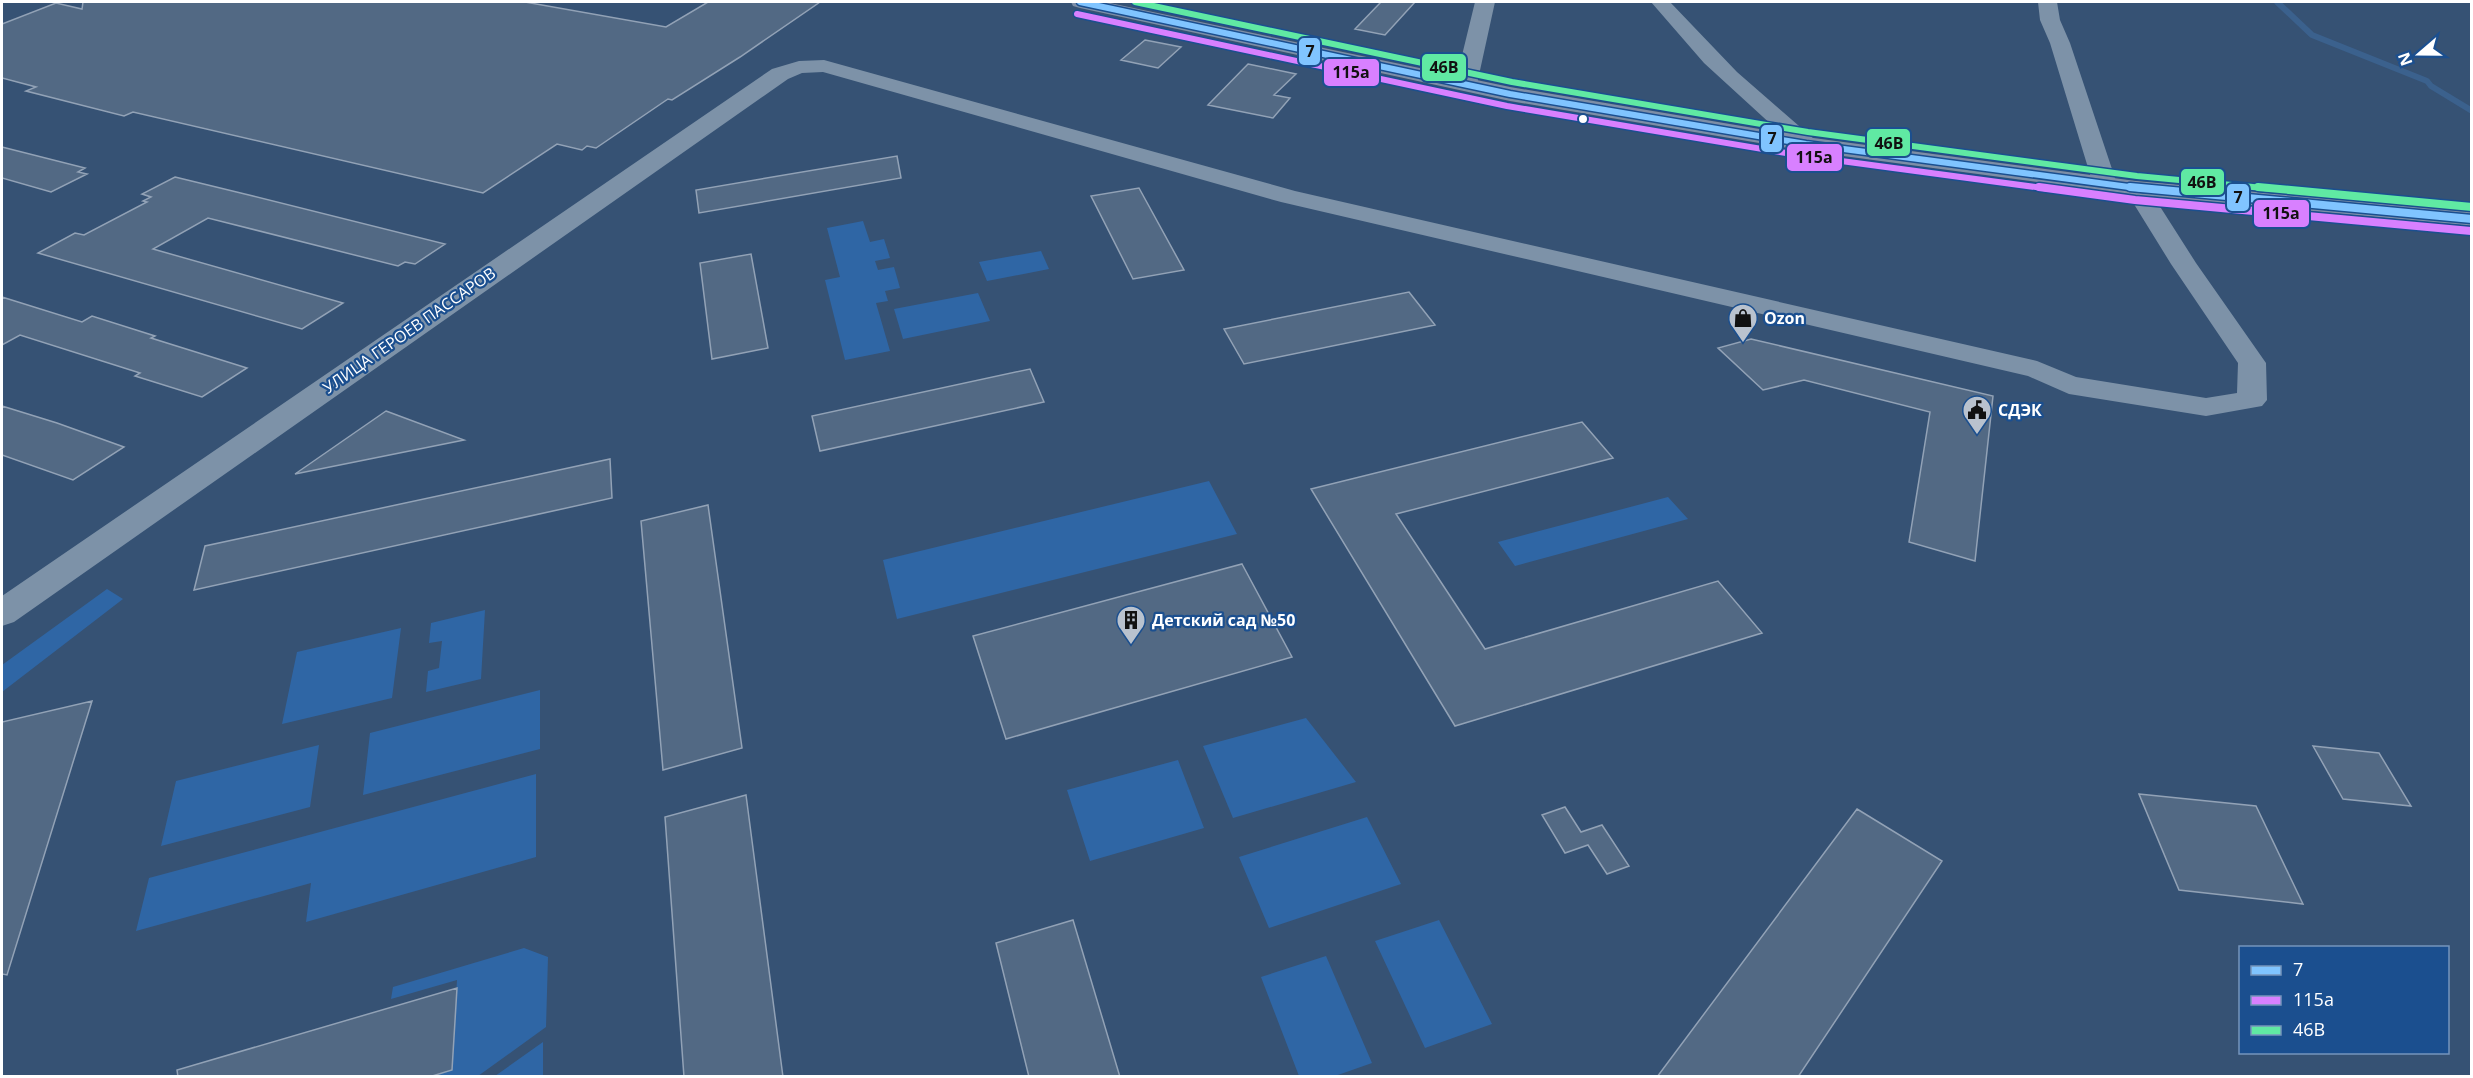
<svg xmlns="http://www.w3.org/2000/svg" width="2473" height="1078" font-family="'Open Sans',sans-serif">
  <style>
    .green { fill: #2f66a5 }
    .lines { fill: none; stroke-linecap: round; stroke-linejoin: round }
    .stream { stroke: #3b618d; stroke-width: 6 }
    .building { fill: #526984; stroke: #92a2b6; stroke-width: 1.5 }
    .minor { fill: #7d92a8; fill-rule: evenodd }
    .major { fill: #7d8ea7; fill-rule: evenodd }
    .bus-1-far1-casing { stroke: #1b4f8f; stroke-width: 9 }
    .bus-1-casing { stroke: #1b4f8f; stroke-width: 11 }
    .bus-2-far1-casing { stroke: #1b4f8f; stroke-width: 9 }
    .bus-2-casing { stroke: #1b4f8f; stroke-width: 11 }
    .bus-3-far1-casing { stroke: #1b4f8f; stroke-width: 9 }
    .bus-3-casing { stroke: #1b4f8f; stroke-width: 11 }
    .bus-1-far1 { stroke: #80c4ff; stroke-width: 6 }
    .bus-1 { stroke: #80c4ff; stroke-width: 8 }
    .bus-2-far1 { stroke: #d880ff; stroke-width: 6 }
    .bus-2 { stroke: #d880ff; stroke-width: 8 }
    .bus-3-far1 { stroke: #60e9a3; stroke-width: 6 }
    .bus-3 { stroke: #60e9a3; stroke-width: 8 }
    .bus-dot { fill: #fff; stroke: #1b4f8f; stroke-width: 2 }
    .labels { text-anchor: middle; stroke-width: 4.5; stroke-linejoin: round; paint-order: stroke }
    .poi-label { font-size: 16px; font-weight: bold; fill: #fff; stroke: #1b4f8f; text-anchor: start }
    .street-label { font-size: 16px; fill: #fff; stroke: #1b4f8f }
    .line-badge { stroke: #1b4f8f; stroke-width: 2 }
    .pale-badge-label { font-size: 16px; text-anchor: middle; font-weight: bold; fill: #111 }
  </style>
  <rect width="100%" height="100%" fill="#365274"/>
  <path class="green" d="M863,221L870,242L884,239L890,258L875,261L878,270L894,267L900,288L885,291L888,301L876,303L890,351L845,360L825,280L840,277L827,228Z
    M1041,251L1049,269L987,281L979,262Z
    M978,293L990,321L903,339L894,309Z
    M1209,481L1237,534L897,619L883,560Z
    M1668,497L1688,519L1515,566L1498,542Z
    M107,589L123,599L2,692V665Z
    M485,610L481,679L426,692L428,671L439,668L442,641L429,643L431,623Z
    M401,628L392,698L282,724L297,652Z
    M540,690V749L363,795L370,733Z
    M1306,718L1356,782L1233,818L1203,746Z
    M319,745L310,807L161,846L176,781Z
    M1178,760L1204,828L1090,861L1067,790Z
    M536,774V857L306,922L311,883L136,931L149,878Z
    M1367,817L1401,884L1269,928L1239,857Z
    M1439,920L1492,1024L1425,1048L1375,941Z
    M524,948L548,957L546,1027L478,1076H429L452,1069L457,980L391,999L393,987Z
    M1326,956L1372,1063L1335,1076H1299L1261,977Z
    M543,1042V1076H495Z"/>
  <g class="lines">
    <path class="stream" d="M2277,2L2312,35L2427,81L2431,86L2472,111"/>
  </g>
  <path class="building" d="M83,2H525L666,27L708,2H820L740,57L672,100L668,99L596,148L587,146L582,150L557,144L483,193L133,112L124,116L26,91L36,87L2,78V24L56,3L82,9Z
    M1381,2H1415L1385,35L1355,29Z
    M1145,40L1181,47L1158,68L1121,60Z
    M1248,64L1296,74L1274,95L1290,98L1273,118L1208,105Z
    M2,147L85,168L78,172L87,174L51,192L2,178Z
    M897,156L901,178L699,213L696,190Z
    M175,177L253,196L445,244L415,264L405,262L398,266L208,218L153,249L343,303L302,329L38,253L75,233L84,235L147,202L143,201L151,197L142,194Z
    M1139,188L1184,270L1133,279L1091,196Z
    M751,254L768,348L712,359L700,263Z
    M1409,292L1435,325L1244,364L1224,329Z
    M2,297L82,322L92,316L155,336L151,338L247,368L202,397L135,376L140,373L20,335L2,345Z
    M1751,339L1993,396L1975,561L1909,542L1930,412L1804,380L1763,390L1718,348Z
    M1030,369L1044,402L820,451L812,416Z
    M2,406L57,423L124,447L73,480L2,455Z
    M386,411L464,440L295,474Z
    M1582,422L1613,458L1396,514L1485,649L1718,581L1762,633L1455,726L1311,489Z
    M610,459L612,498L194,590L205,546Z
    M708,505L742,748L663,770L641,521Z
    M1242,564L1292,657L1006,739L973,636Z
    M92,701L7,975L2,974V722Z
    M2313,746L2379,753L2411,806L2343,799Z
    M2139,794L2256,806L2303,904L2179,890Z
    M746,795L783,1077H684L665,817Z
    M1565,807L1581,832L1602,825L1629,866L1607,874L1588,845L1565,853L1542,815Z
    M1857,809L1942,861L1798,1077H1657Z
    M1073,920L1120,1077H1029L996,943Z
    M457,988L452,1070L429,1077H178L177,1070Z"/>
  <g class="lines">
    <path class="minor" d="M1475,2H1495L1477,84L1474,89L1466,90L1458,89L1455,84Z
      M1651,2H1670L1737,72L1814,139L1817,144L1814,149L1806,151L1798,149L1704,63Z
      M2038,2H2057L2060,20L2070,43L2117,184L2113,189L2105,191L2097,189L2093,184L2050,43L2040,20Z
      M824,60L1295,191L2037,361L2076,377L2206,398L2237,393L2238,363L2171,264L2124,188L2127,183L2136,181L2145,183L2196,263L2266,363L2267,400L2262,406L2206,416L2069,394L2028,376L1281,202L823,72L802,73L788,79L14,622L2,626V596L772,69L799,61Z"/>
    <path class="major" d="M1071,2H1105L1510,87L1806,137L2136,181L2472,211V226L2136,195L1806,151L1510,101L1080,8L1073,6Z"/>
    <g class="bus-1-far1-casing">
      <path id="bus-1-far1" d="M1080,2L1510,94L1806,144L2144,189"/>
    </g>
    <g class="bus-1-casing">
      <path id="bus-1" d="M2130,187L2472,219"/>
    </g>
    <g class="bus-2-far1-casing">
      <path id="bus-2-far1" d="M1077,14L1507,106L1804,156L2050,189"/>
    </g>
    <g class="bus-2-casing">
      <path id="bus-2" d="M2039,187L2135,200L2471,231"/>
    </g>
    <g class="bus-3-far1-casing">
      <path id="bus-3-far1" d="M1135,2L1512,82L1808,132L2137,176L2274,189"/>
    </g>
    <g class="bus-3-casing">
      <path id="bus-3" d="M2258,187L2472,207"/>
    </g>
    <use href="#bus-1-far1" class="bus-1-far1"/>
    <use href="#bus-1" class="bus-1"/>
    <use href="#bus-2-far1" class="bus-2-far1"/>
    <use href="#bus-2" class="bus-2"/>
    <use href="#bus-3-far1" class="bus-3-far1"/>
    <use href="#bus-3" class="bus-3"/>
  </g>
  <defs>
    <g id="shop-pin" transform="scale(1.5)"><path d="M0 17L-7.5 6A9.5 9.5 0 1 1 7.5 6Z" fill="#b9c2ce" stroke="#1b4f8f"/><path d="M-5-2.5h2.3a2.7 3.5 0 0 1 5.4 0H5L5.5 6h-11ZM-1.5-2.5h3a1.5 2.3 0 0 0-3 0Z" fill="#111"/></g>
    <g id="civic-pin" transform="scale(1.5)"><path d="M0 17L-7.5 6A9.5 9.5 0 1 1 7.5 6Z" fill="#b9c2ce" stroke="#1b4f8f"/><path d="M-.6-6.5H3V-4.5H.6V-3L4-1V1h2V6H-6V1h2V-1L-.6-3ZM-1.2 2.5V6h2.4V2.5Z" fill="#111"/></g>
    <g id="building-pin" transform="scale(1.5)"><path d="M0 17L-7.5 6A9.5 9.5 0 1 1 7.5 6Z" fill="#b9c2ce" stroke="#1b4f8f"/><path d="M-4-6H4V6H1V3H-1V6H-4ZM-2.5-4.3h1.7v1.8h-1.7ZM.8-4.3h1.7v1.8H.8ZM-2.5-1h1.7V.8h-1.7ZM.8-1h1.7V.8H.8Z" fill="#111"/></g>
  </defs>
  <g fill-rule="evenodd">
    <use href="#shop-pin" x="1743" y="318"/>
    <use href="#civic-pin" x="1977" y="410"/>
    <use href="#building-pin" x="1131" y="620"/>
  </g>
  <circle class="bus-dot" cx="1583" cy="119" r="5"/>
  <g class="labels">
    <g class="poi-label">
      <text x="1764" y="324">Ozon</text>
      <text x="1998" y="416">СДЭК</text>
      <text x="1152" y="626">Детский сад №50</text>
    </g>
    <g class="street-label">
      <text transform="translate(409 330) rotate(-35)" y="6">УЛИЦА ГЕРОЕВ ПАССАРОВ</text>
    </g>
  </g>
  <g class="line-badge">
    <rect x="1298" y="37" width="23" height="29" rx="6" fill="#80c4ff"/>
    <rect x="1421" y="53" width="46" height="29" rx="6" fill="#60e9a3"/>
    <rect x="1323" y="58" width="57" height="29" rx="6" fill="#d880ff"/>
    <rect x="1760" y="124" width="23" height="29" rx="6" fill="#80c4ff"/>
    <rect x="1866" y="128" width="45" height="29" rx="6" fill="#60e9a3"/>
    <rect x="1786" y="143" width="57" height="29" rx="6" fill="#d880ff"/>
    <rect x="2180" y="168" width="45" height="28" rx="6" fill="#60e9a3"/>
    <rect x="2226" y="183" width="24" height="29" rx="6" fill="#80c4ff"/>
    <rect x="2253" y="199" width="57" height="29" rx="6" fill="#d880ff"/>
  </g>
  <g class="pale-badge-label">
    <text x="1310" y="57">7</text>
    <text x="1444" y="73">46В</text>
    <text x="1351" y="78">115а</text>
    <text x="1772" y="144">7</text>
    <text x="1889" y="149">46В</text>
    <text x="1814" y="163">115а</text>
    <text x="2202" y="188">46В</text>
    <text x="2238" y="203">7</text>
    <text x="2281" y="219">115а</text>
  </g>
  <rect width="2473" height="1078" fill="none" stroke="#ffffff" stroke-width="6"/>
  <rect x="2239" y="946" width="210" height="108" fill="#1b4f8f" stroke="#7695bc" stroke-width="1.5"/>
  <rect x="2251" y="966" width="30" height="9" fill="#80c4ff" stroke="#7695bc" stroke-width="1.5"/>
  <text x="2293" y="976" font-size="18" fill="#ffffff">7</text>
  <rect x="2251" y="996" width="30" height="9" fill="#d880ff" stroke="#7695bc" stroke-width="1.5"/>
  <text x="2293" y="1006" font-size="18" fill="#ffffff">115а</text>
  <rect x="2251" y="1026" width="30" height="9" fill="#60e9a3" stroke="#7695bc" stroke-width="1.5"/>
  <text x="2293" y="1036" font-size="18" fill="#ffffff">46В</text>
  <g transform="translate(2419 54) rotate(250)" stroke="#1b4f8f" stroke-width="4.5" paint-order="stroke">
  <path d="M0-4.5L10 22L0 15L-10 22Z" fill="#ffffff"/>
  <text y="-9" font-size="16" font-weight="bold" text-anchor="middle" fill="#ffffff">N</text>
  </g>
</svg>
